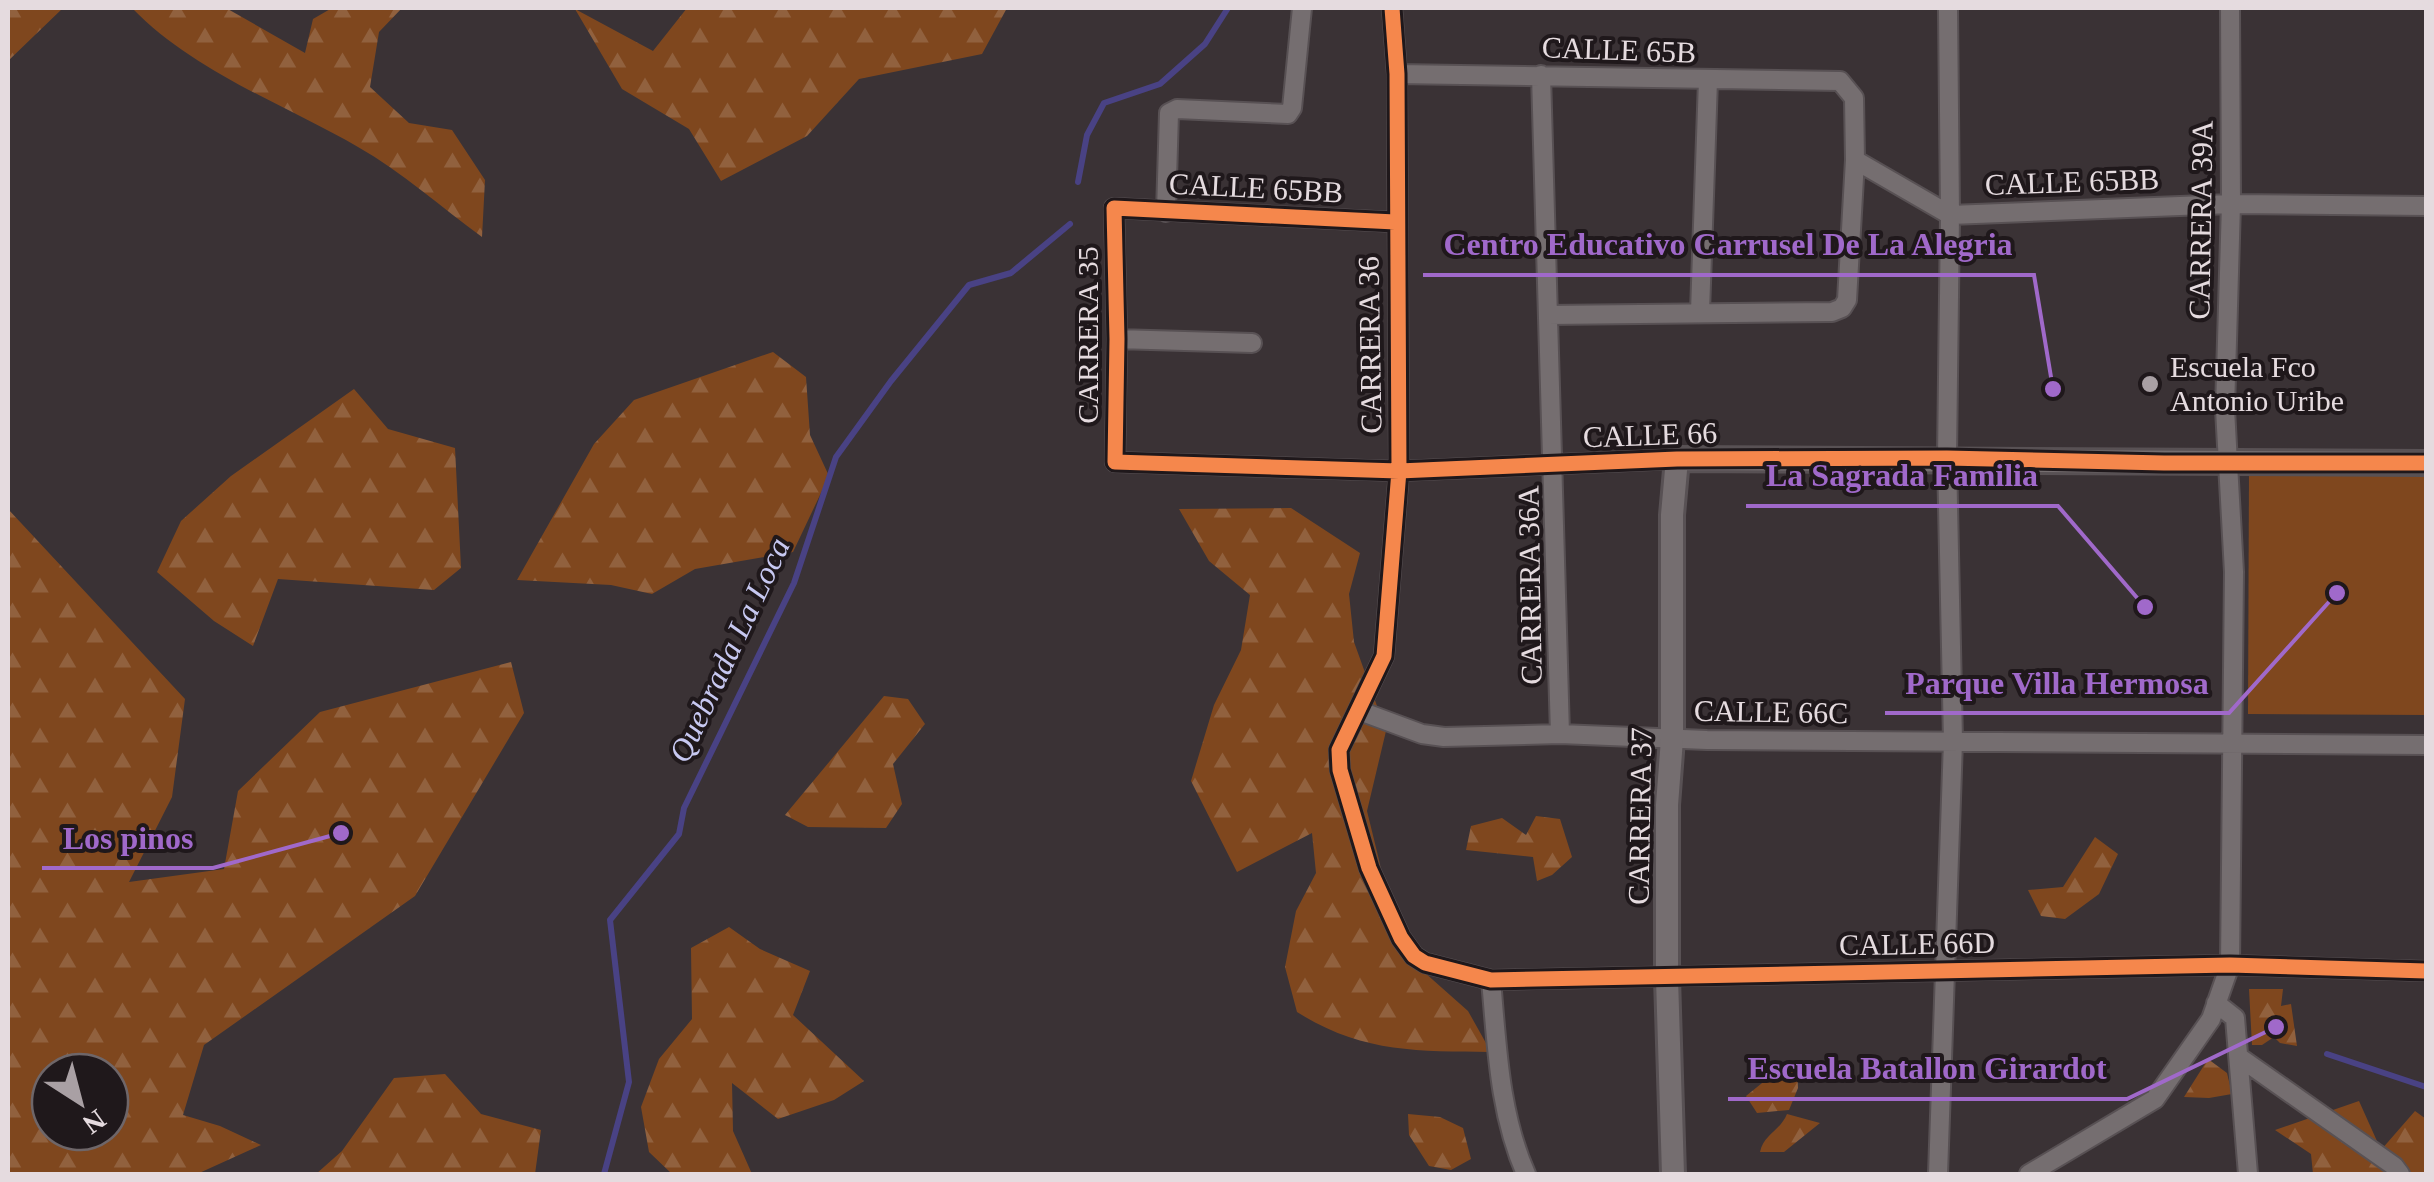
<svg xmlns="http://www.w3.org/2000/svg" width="2434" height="1182" font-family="Georgia,serif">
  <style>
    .forest { fill: url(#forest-firs); fill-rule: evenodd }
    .park { fill: #7f471e }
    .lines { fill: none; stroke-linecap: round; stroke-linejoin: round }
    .stream { stroke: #494284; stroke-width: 6 }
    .street-casing { stroke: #585154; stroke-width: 22 }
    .secondary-casing { stroke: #585154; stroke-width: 28 }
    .street { stroke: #756e70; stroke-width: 18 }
    .secondary { stroke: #756e70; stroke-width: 22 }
    .cycleway-casing { stroke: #1f181b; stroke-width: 21 }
    .cycleway { stroke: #f5874c; stroke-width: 15 }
    .poi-dot { fill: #a9a0a4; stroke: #1f181b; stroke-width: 4 }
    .labels { text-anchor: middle; stroke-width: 8; stroke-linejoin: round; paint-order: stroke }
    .street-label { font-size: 30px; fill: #e5dbdf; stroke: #1f181b }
    .poi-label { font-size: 30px; fill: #e5dbdf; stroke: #1f181b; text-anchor: start }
    .water-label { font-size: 32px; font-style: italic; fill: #c7c8f1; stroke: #1f181b }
    .leader { fill: none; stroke: #a069ca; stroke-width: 4 }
    .callout-dot { fill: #a069ca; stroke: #1f181b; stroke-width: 4 }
    .callout-label { font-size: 32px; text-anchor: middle; font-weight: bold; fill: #a069ca; stroke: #1f181b; stroke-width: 8; stroke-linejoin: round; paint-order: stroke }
  </style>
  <defs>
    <pattern id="forest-firs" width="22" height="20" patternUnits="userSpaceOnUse" patternTransform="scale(2.5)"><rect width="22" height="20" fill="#7f471e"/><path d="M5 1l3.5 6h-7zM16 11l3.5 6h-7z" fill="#91613e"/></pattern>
  </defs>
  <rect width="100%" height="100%" fill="#3a3235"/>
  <path class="forest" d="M8,8H63L8,61Z
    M132,8H226L305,53L313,19L332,8H402L379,32L370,87L409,123L452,130L485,180L482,237C442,208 402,172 358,147C283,104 193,71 132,8Z
    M687,8H1007L982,54L859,79L807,136L721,181L689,129L622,89L575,9L653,51Z
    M773,352L806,377L810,435L829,476L793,552L695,569L652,594L611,585L517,580L594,444L634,400Z
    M354,389L388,429L455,448L461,568L434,590L278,579L253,646L214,621L157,572L181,521L231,476Z
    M1291,508L1360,553L1349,594L1354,642L1386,731L1367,811L1380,864L1385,924L1424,972L1468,1011L1491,1052C1416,1051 1362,1053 1297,1012L1285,967L1296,911L1316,873L1312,833L1237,872L1191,781L1214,705L1241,650L1250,595L1209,561L1179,509Z
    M8,509L185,699L172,797L129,882L224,869L238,791L320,712L511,662L524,713L415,896L204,1045L183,1115L220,1126L261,1145L197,1174H8ZM50,1072H110V1132H50Z
    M884,696L908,699L925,724L893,764L902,804L886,828L808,827L785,815Z
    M1536,816L1560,819L1572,857L1552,875L1537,881L1533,857L1466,850L1471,826L1502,818L1526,835Z
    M2095,837L2118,854L2099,894L2065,919L2041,916L2028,890L2063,887Z
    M729,927L760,949L810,971L793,1015L864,1081L834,1100L778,1119L732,1083L733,1131L752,1174H672L649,1152L641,1107L659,1059L692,1019L691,948Z
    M2249,989H2283L2281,1006L2291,1004L2297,1046L2280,1043L2274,1037L2262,1045H2252Z
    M2208,1059L2227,1073L2232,1094L2209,1098L2184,1097Z
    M1775,1066H1797L1798,1088L1789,1110L1757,1113L1746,1096L1772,1075Z
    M445,1074L481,1114L541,1130L535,1174H316L342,1151L394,1078Z
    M2359,1101L2381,1150L2415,1111L2426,1119V1174H2313L2311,1154L2275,1130Z
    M1408,1114L1440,1117L1463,1128L1471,1159L1451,1170L1429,1166L1409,1135Z
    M1787,1114L1820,1123L1784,1152H1760C1764,1134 1780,1131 1787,1114Z"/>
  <path class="park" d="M2249,469L2426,472V715L2248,714Z"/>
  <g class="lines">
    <path class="stream" d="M1078,182L1087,135L1104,103L1160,84L1205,44L1228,8
      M2327,1054L2426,1087
      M604,1174L629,1082L610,920L679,834L684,808L794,583L836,457L891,381L969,285L1011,273L1070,224"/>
    <g class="street-casing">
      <path id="street" d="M1392,8L1397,74L1399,471L1384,656L1339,750L1340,770L1369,868L1401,938L1414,956L1425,963L1491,980L2230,965L2426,971
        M1397,74L1840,81L1854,98L1855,160L1847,300L1842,308L1832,312L1548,315
        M1541,75L1560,734
        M1855,160L1950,215L2231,204L2426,206
        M1166,212L1169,113L1177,109L1288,114L1292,108L1302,8
        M1395,222L1114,208L1117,339L1115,462L1399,471L1677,459
        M1700,312L1708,80
        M1117,339L1252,343
        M1360,711L1422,734L1444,737L1560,734L1707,740L2426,745
        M1491,980C1497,1046 1499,1113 1526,1174
        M2216,1003L2235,1018L2248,1174
        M2239,1057L2394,1166L2400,1174
        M1938,1174L1953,741L1947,458L1950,215L1948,8
        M2029,1174L2155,1099L2211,1019L2230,965L2234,572L2225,409L2231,204L2230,8"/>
    </g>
    <g class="secondary-casing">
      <path id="secondary" d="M1673,1174L1667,978V805L1672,739V515L1677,459C1927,458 2177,461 2426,463"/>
    </g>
    <use href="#street" class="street"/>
    <use href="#secondary" class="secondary"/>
    <g class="cycleway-casing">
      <path id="cycleway" d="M1392,8L1397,74L1399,471L1384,656L1339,750L1340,770L1369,868L1401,938L1414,956L1425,963L1491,980L2230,965L2426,971
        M1395,222L1114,208L1117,339L1115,462L1399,471L1677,459L1947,458L2164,463H2426"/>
    </g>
    <use href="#cycleway" class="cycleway"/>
  </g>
  <circle class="poi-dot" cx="2150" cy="384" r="10"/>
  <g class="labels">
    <g class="street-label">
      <text transform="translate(1619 50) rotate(2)" y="10">CALLE 65B</text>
      <text transform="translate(2072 182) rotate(-2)" y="10">CALLE 65BB</text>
      <text transform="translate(1256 188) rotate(3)" y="10">CALLE 65BB</text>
      <text transform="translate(2201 220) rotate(-89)" y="10">CARRERA 39A</text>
      <text transform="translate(1088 335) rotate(-90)" y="10">CARRERA 35</text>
      <text transform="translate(1370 345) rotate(-91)" y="10">CARRERA 36</text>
      <text transform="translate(1650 435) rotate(-2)" y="10">CALLE 66</text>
      <text transform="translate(1530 585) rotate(-91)" y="10">CARRERA 36A</text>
      <text transform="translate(1771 712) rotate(1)" y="10">CALLE 66C</text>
      <text transform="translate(1640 816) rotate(-89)" y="10">CARRERA 37</text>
      <text transform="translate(1917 944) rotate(-1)" y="10">CALLE 66D</text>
    </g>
    <g class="poi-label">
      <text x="2170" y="377">Escuela Fco<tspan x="2170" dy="34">Antonio Uribe</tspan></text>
    </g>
    <g class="water-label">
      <text transform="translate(729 650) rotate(-65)" y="11">Quebrada La Loca</text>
    </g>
  </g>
  <path class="leader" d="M2053 389L2034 275H1423M2145 607L2058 506H1746M2337 593L2229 713H1885M341 833L213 868H42M2276 1027L2127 1099H1728"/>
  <g class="callout-dot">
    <circle cx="2053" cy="389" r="10"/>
    <circle cx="2145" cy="607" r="10"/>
    <circle cx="2337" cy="593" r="10"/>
    <circle cx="341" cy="833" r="10"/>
    <circle cx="2276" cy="1027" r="10"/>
  </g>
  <g class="callout-label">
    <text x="1728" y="255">Centro Educativo Carrusel De La Alegria</text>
    <text x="1902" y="486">La Sagrada Familia</text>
    <text x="2057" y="694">Parque Villa Hermosa</text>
    <text x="128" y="849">Los pinos</text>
    <text x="1927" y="1079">Escuela Batallon Girardot</text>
  </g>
  <rect width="2434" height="1182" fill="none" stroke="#e5dbdf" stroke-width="20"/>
  <g transform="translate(80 1102) rotate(144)"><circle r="48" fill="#1f181b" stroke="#6e6669" stroke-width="2.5"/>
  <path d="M0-8L18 38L0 25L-18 38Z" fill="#a9a0a4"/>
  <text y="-15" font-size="28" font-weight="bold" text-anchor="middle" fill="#e5dbdf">N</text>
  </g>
</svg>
